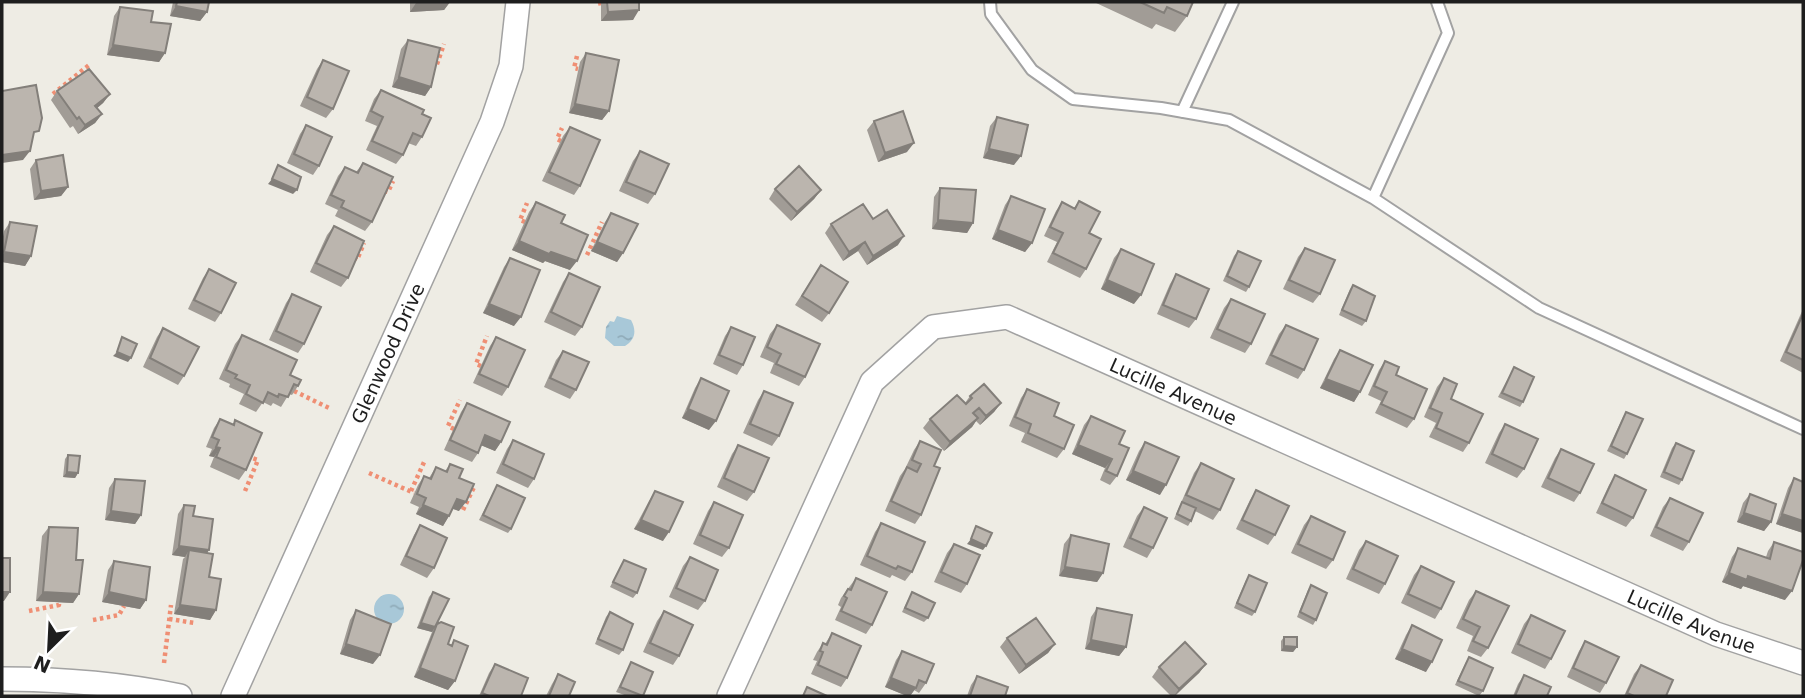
<svg xmlns="http://www.w3.org/2000/svg" width="1805" height="698" font-family="'DejaVu Sans',sans-serif">
  <style>
    .water { fill: url(#water-ripples) }
    .lines { fill: none; stroke-linecap: round; stroke-linejoin: round }
    .lane-casing { stroke: #a2a2a2; stroke-width: 14 }
    .street-casing { stroke: #a2a2a2; stroke-width: 26 }
    .path { stroke: #ef8f74; stroke-width: 4.5; stroke-dasharray: 3.5 3.5; stroke-linecap: butt }
    .lane { stroke: #fff; stroke-width: 10 }
    .street { stroke: #fff; stroke-width: 23 }
    .wall { fill: #a19c96 }
    .shaded-wall { fill: #837f7a }
    .building { fill: #bbb5ae; stroke: #837f7a; stroke-width: 2 }
    .labels { text-anchor: middle; stroke-width: 7; stroke-linejoin: round; paint-order: stroke }
    .street-label { font-size: 19px; fill: #1e1e1e; stroke: #fff }
  </style>
  <defs>
    <pattern id="water-ripples" width="26" height="14" patternUnits="userSpaceOnUse" patternTransform="scale(1.75)"><rect width="26" height="14" fill="#a8c8d8"/><path d="M2 4q2-2 4 0t4 0M15 11q2-2 4 0t4 0" fill="none" stroke="#90abb9"/></pattern>
  </defs>
  <rect width="100%" height="100%" fill="#eeece4"/>
  <path class="water" d="M617,316L631,320C637,331 635,340 625,346H614L605,338L606,327L610,321L614,322Z
    M374 609a15 15 0 1 1 30 0a15 15 0 1 1-30 0Z"/>
  <g class="lines">
    <g class="lane-casing">
      <path id="lane" d="M990,2L991,14L1032,70L1073,99L1161,108L1229,120L1373,198L1539,308L1803,429
        M1182,112L1233,2
        M1373,198L1448,33L1437,2"/>
    </g>
    <g class="street-casing">
      <g id="street">
        <path d="M2,679C61,679 122,684 180,696"/>
        <path id="s1" d="M233,696L492,122L511,66L518,2"/>
        <path id="s2" d="M729,696L872,382L933,327L1007,317L1716,634L1803,663"/>
      </g>
    </g>
    <path class="path" d="M600,2L601,7
      M577,56L574,68L578,69
      M432,66L436,67L444,44
      M53,94L89,65
      M561,141L557,139L562,128
      M384,191L388,192L393,181
      M525,222L520,220L527,203
      M587,255L602,222
      M354,258L357,260L364,243
      M481,366L476,364L487,336
      M294,391L329,408
      M454,429L448,426L460,400
      M369,473L414,493
      M245,491L258,460L249,457
      M411,491L425,460
      M463,510L475,485
      M29,611L59,605V602
      M169,619L195,623
      M93,620L119,615L124,606
      M164,663L171,605"/>
    <use href="#lane" class="lane"/>
    <use href="#street" class="street"/>
  </g>
  <path class="wall" d="M173,2H209L207,12L200,21L170,16Z
    M410,2H450L444,10L410,12Z
    M601,2H639L633,20L601,21Z
    M1094,2H1193L1187,16L1175,32L1156,24L1152,29Z
    M120,7L151,22L165,53L159,62L107,55L114,16Z
    M408,40L431,87L425,96L392,87L401,49Z
    M586,53L609,111L602,120L569,113L580,62Z
    M323,60L333,109L326,118L300,106L317,69Z
    M381,90L422,114V137L416,146L408,143L403,155L396,164L366,150L377,126L365,121L374,99Z
    M57,91L110,94L103,103L97,108L102,114L95,123L78,134L73,126L70,128L51,100Z
    M997,117L1014,165L983,158L990,126Z
    M874,121L907,152L878,162L867,130Z
    M306,125L319,166L313,175L287,163L300,134Z
    M570,127L580,186L574,195L542,181L563,136Z
    M640,151L655,194L648,204L619,191L633,161Z
    M36,160L68,187L61,196L34,200L30,169Z
    M363,163L372,222L365,231L335,216L338,210L325,204L338,176L345,167L356,172Z
    M940,188L973,223L967,233L932,229L934,197Z
    M775,189L821,190L814,199L791,221L769,199Z
    M1011,196L1032,243L1025,252L992,239L1005,205Z
    M1079,201L1089,233L1086,269L1080,278L1047,262L1057,242L1044,236L1056,211L1062,202L1074,208Z
    M536,202L561,223L570,270L545,261L543,263L512,250L529,212Z
    M611,213L623,253L617,262L591,251L605,222Z
    M873,219L898,245L867,265L858,251L843,261L825,233L831,224Z
    M10,222L31,256L25,266L2,262V242L4,231Z
    M334,226L348,278L341,287L310,272L327,235Z
    M1305,248L1320,294L1313,303L1283,289L1298,257Z
    M1121,249L1134,304L1101,289L1114,258Z
    M1238,251L1249,287L1246,292L1223,281L1234,256Z
    M510,258L514,326L483,313L504,267Z
    M821,265L829,313L822,322L795,305Z
    M209,269L221,313L215,322L188,309L203,278Z
    M569,273L582,327L575,336L544,322L563,282Z
    M1176,274L1196,319L1189,328L1157,314L1170,284Z
    M1353,285L1366,321L1362,326L1339,315L1350,289Z
    M292,294L304,344L298,353L269,340L286,303Z
    M1231,299L1251,344L1245,353L1210,338L1224,308Z
    M1803,309V373L1780,361Z
    M777,325L805,377L799,386L770,373L774,363L760,357L770,334Z
    M1286,325L1304,370L1298,379L1265,364L1279,334Z
    M731,327L743,365L737,375L713,364L725,336Z
    M163,328L184,376L178,385L143,367L157,337Z
    M242,335L290,375L298,386L292,395L289,394L281,407L273,403L271,406L263,402L256,412L239,404L244,394L229,387L230,384L219,379L235,344Z
    M496,337L508,387L502,396L473,383L490,346Z
    M1340,350L1360,392L1354,402L1320,388L1334,359Z
    M563,351L576,390L570,399L544,387L556,360Z
    M1385,361L1396,375L1414,419L1407,428L1375,413L1381,401L1368,395L1379,370Z
    M1514,367L1523,402L1520,407L1498,397Z
    M701,378L709,430L682,418L695,388Z
    M1444,378L1451,399L1469,443L1463,452L1429,437L1436,423L1424,417L1437,387Z
    M1027,389L1054,416L1064,449L1057,458L1021,442L1025,433L1009,426L1021,398Z
    M764,391L779,436L772,446L743,433L758,400Z
    M970,396L1001,403L994,412L980,425L976,421L972,427L944,451L923,428L930,419L965,403Z
    M467,403L501,442L495,451L481,445L478,453L472,462L444,450L461,412Z
    M1626,412L1627,454L1624,459L1607,451L1623,417Z
    M1091,416L1117,476L1110,485L1100,480L1105,468L1072,454L1084,425Z
    M220,419L233,424L235,420L246,470L239,480L210,467L214,457L209,456L212,449L206,447L214,428Z
    M1505,424L1524,469L1517,478L1485,463L1499,433Z
    M513,440L534,479L528,488L496,473L507,449Z
    M920,441L934,466L921,515L915,524L885,511L900,476L905,469L914,450Z
    M1145,442L1160,495L1126,480L1139,451Z
    M1676,443L1682,480L1679,485L1660,477L1672,448Z
    M738,445L754,492L747,501L717,487L732,454Z
    M1561,449L1580,493L1574,502L1541,487L1555,458Z
    M68,455L78,473L75,478L63,477L65,459Z
    M1201,463L1220,510L1213,520L1195,511L1191,521L1188,526L1174,519L1194,473Z
    M450,464L459,478V511L453,509L443,526L416,514L419,507L410,503L418,485L424,476L429,478L436,467L445,471Z
    M1615,475L1633,518L1626,527L1596,513L1609,485Z
    M1794,478L1803,482V533L1776,524L1788,488Z
    M115,479L141,515L135,524L105,520L109,488Z
    M497,485L511,529L508,533L479,520Z
    M1256,490L1275,535L1268,545L1236,529L1250,500Z
    M655,491L663,541L634,529L649,501Z
    M1750,494L1771,522L1764,531L1737,522L1743,503Z
    M1670,498L1689,542L1683,551L1650,536L1663,507Z
    M714,502L729,548L722,557L693,544L708,511Z
    M184,505L193,516L209,550L207,553L209,577L216,610L210,620L174,614L183,559L185,557L172,555L178,514Z
    M1144,507L1153,548L1147,558L1123,547L1137,516Z
    M1311,516L1333,560L1326,569L1291,553L1304,525Z
    M881,523L912,572L905,581L892,575L890,578L860,565L875,532Z
    M420,525L434,568L427,578L400,565L414,535Z
    M49,527L76,560L79,594L73,603L36,601L42,536Z
    M1071,535L1103,573L1097,582L1059,576L1064,544Z
    M1366,541L1385,584L1379,594L1346,579L1359,550Z
    M1774,542L1785,600L1743,586L1741,589L1722,582L1732,557L1738,548L1766,557L1768,551Z
    M954,544L967,584L961,593L934,582L947,553Z
    M690,557L705,601L698,610L669,597L683,566Z
    M624,560L637,593L633,598L610,587Z
    M114,561L146,600L140,609L102,602L108,570Z
    M1421,566L1441,609L1435,619L1401,603L1414,575Z
    M1249,575L1255,612L1252,616L1234,608L1246,580Z
    M856,578L872,625L866,634L835,620L841,607L838,605L841,598Z
    M1311,585L1316,620L1313,625L1297,617L1308,590Z
    M1476,591L1488,648L1481,657L1467,651L1473,636L1456,628L1469,600Z
    M433,592L438,624L448,644L451,645L454,640L455,681L448,690L414,677L432,632L417,628L429,597Z
    M912,592L928,618L924,622L902,612Z
    M1097,608L1126,647L1119,656L1085,649L1091,617Z
    M356,610L373,664L340,654L350,620Z
    M664,611L679,656L673,665L643,652L657,621Z
    M610,612L623,650L619,655L595,644L606,617Z
    M1531,615L1551,659L1545,669L1511,653L1524,624Z
    M1412,625L1426,672L1395,659L1406,635Z
    M832,633L847,678L841,687L811,674L817,661L813,660L817,652L823,643L825,644Z
    M1284,637L1297,647L1293,652L1281,651V641Z
    M1007,638L1055,644L1048,653L1019,674L1000,647Z
    M1585,641L1606,683L1600,693L1567,677L1579,651Z
    M902,651L926,683L919,693L914,690L910,696H907L885,687L896,660Z
    M1469,657L1483,691L1479,696L1455,685L1466,662Z
    M631,662L643,696H627L616,692Z
    M495,664L521,696H479L489,673Z
    M1206,664L1199,673L1175,696H1171L1152,677L1159,667Z
    M1641,665L1666,696H1624L1634,674Z
    M558,674L569,696H546L552,684Z
    M1524,675L1547,696H1513L1518,684Z
    M977,676L1005,696H967L971,685Z"/>
  <path class="shaded-wall" d="M450,2L444,10L410,12L416,3Z
    M176,6L207,12L200,21L170,16Z
    M639,10L633,20L601,21L608,12Z
    M113,45L165,53L159,62L107,55Z
    M399,77L431,87L425,96L392,87Z
    M110,94L103,103L89,115L95,106Z
    M575,104L609,111L602,120L569,113Z
    M102,114L95,123L78,134L85,125Z
    M914,143L907,152L878,162L885,153Z
    M989,149L1021,156L1014,165L983,158Z
    M30,151L23,160L2,163V155Z
    M272,179L297,190L293,194L268,184Z
    M68,187L61,196L34,200L41,191Z
    M821,190L814,199L791,221L797,212Z
    M938,220L973,223L967,233L932,229Z
    M998,230L1032,243L1025,252L992,239Z
    M904,236L898,245L867,265L873,256Z
    M519,241L551,252L577,261L570,270L545,261L543,263L512,250Z
    M597,242L623,253L617,262L591,251Z
    M865,242L858,251L843,261L849,252Z
    M4,252L31,256L25,266L2,262V256Z
    M1107,280L1141,295L1134,304L1101,289Z
    M489,304L521,317L514,326L483,313Z
    M117,352L131,358L128,362L113,356Z
    M1326,379L1360,392L1354,402L1320,388Z
    M1001,403L994,412L980,425L986,416Z
    M688,409L716,421L709,430L682,418Z
    M978,418L972,427L944,451L950,442Z
    M485,435L501,442L495,451L478,444Z
    M1078,445L1112,459L1105,468L1072,454Z
    M216,447L220,448L214,457L209,456Z
    M1133,471L1166,485L1160,495L1126,480Z
    M67,472L78,473L75,478L63,477Z
    M457,499L466,502L459,511L451,508Z
    M423,505L449,516L443,526L416,514Z
    M111,511L141,515L135,524L105,520Z
    M1744,513L1771,522L1764,531L1737,522Z
    M1782,514L1803,521V533L1776,524Z
    M641,520L669,532L663,541L634,529Z
    M971,539L986,546L983,550L967,544Z
    M179,546L209,550L203,559L189,550L185,557L172,555Z
    M1065,567L1103,573L1097,582L1059,576Z
    M1729,573L1748,576L1792,591L1785,600L1743,586L1741,589L1722,582Z
    M2,592H10L4,601H2Z
    M43,592L79,594L73,603L36,601Z
    M109,592L146,600L140,609L102,602Z
    M180,605L216,610L210,620L174,614Z
    M421,623L435,627L432,632L417,628Z
    M1091,640L1126,647L1119,656L1085,649Z
    M346,644L380,655L373,664L340,654Z
    M1055,644L1048,653L1019,674L1026,665Z
    M1284,646L1297,647L1293,652L1281,651Z
    M1402,649L1432,662L1426,672L1395,659Z
    M1206,664L1199,673L1174,696L1179,689Z
    M420,668L455,681L448,690L414,677Z
    M891,678L916,688L910,696H907L885,687Z"/>
  <path class="building" d="M177,2H209L207,12L176,6Z
    M607,2H639V10L608,12Z
    M1140,2H1193L1187,16L1167,7L1164,13Z
    M120,7L153,11L151,22L171,24L165,53L113,45Z
    M408,40L440,48L431,87L399,77Z
    M586,53L619,60L609,111L575,104Z
    M323,60L349,71L333,109L307,97Z
    M89,69L110,94L95,106L102,114L85,125L79,117L77,119L57,91Z
    M36,85L42,118L39,131L34,132L30,151L2,155V91Z
    M381,90L424,110L422,114L431,118L422,137L413,133L403,155L372,141L383,117L371,111Z
    M903,111L914,143L885,153L874,121Z
    M997,117L1028,125L1021,156L989,149Z
    M306,125L332,137L319,166L294,154Z
    M570,127L600,140L580,186L549,172Z
    M640,151L669,164L655,194L626,182Z
    M63,155L68,187L41,191L36,160Z
    M363,163L393,177L372,222L341,207L344,201L331,195L345,167L358,173Z
    M278,165L301,177L297,190L272,179Z
    M799,166L821,190L797,212L775,189Z
    M940,188L976,190L973,223L938,220Z
    M1011,196L1045,209L1032,243L998,230Z
    M1079,201L1100,212L1089,233L1101,239L1086,269L1053,253L1063,233L1050,227L1062,202L1075,209Z
    M536,202L565,215L561,223L588,235L577,261L551,252L549,254L519,241Z
    M863,204L873,219L887,210L904,236L873,256L865,242L849,252L831,224Z
    M611,213L638,224L623,253L597,242Z
    M10,222L37,226L31,256L4,252Z
    M334,226L364,241L348,278L316,263Z
    M1305,248L1335,260L1320,294L1289,280Z
    M1121,249L1154,264L1141,295L1107,280Z
    M1238,251L1261,261L1249,287L1227,276Z
    M510,258L540,270L521,317L489,304Z
    M821,265L848,282L829,313L802,296Z
    M209,269L236,283L221,313L194,300Z
    M569,273L600,287L582,327L551,312Z
    M1176,274L1209,289L1196,319L1163,305Z
    M1353,285L1375,296L1366,321L1342,310Z
    M292,294L321,307L304,344L276,331Z
    M1231,299L1265,314L1251,344L1217,329Z
    M1803,314V360L1786,352Z
    M777,325L820,344L805,377L776,364L781,354L767,347Z
    M1286,325L1318,339L1304,370L1271,355Z
    M731,327L755,337L743,365L719,355Z
    M163,328L199,347L184,376L150,358Z
    M242,335L297,360L290,375L301,380L298,386L294,384L288,397L279,394L278,397L268,392L263,403L246,394L250,385L235,378L237,375L226,370Z
    M122,337L137,344L131,358L117,352Z
    M496,337L525,350L508,387L479,374Z
    M1340,350L1373,365L1360,392L1326,379Z
    M563,351L589,362L576,390L550,378Z
    M1385,361L1399,367L1396,375L1427,389L1414,419L1381,404L1387,392L1374,386Z
    M1514,367L1534,377L1523,402L1502,393Z
    M701,378L729,391L716,421L688,409Z
    M1444,378L1457,384L1451,399L1483,414L1469,443L1436,428L1442,413L1430,408Z
    M984,384L1001,403L986,416L979,408L973,413L978,418L950,442L930,419L957,395L966,404L972,398L970,396Z
    M1027,389L1059,403L1054,416L1074,425L1064,449L1028,433L1031,424L1015,417Z
    M764,391L793,403L779,436L750,424Z
    M467,403L510,422L501,442L485,435L478,453L450,440Z
    M1626,412L1643,419L1627,454L1611,446Z
    M1091,416L1125,431L1119,444L1129,448L1117,476L1106,471L1112,459L1078,445Z
    M220,419L234,425L235,420L262,433L246,470L216,457L220,448L216,447L219,440L212,437Z
    M1505,424L1538,439L1524,469L1492,454Z
    M513,440L544,454L534,479L503,464Z
    M920,441L941,450L934,466L940,468L921,515L891,501L907,467L917,472L921,464L912,460Z
    M1145,442L1179,457L1166,485L1133,471Z
    M1676,443L1694,451L1682,480L1664,472Z
    M738,445L769,458L754,492L724,478Z
    M1561,449L1594,464L1580,493L1548,478Z
    M68,455L80,456L78,473L67,472Z
    M1201,463L1234,479L1220,510L1186,495Z
    M450,464L463,469L459,478L474,484L466,502L457,499L449,516L423,505L426,498L417,494L424,476L431,479L436,467L447,472Z
    M1615,475L1646,490L1633,518L1602,503Z
    M1794,478L1803,482V521L1782,514Z
    M115,479L145,481L141,515L111,511Z
    M497,485L525,498L511,529L483,515Z
    M1256,490L1289,506L1275,535L1242,520Z
    M655,491L683,502L669,532L641,520Z
    M1750,494L1776,504L1771,522L1744,513Z
    M1670,498L1703,513L1689,542L1656,527Z
    M714,502L743,515L729,548L700,535Z
    M1182,502L1196,508L1191,521L1177,514Z
    M184,505L195,506L193,516L213,519L209,550L179,546Z
    M1144,507L1167,518L1153,548L1130,538Z
    M1311,516L1345,532L1333,560L1298,544Z
    M881,523L925,542L912,572L898,566L896,569L867,556Z
    M420,525L447,538L434,568L406,556Z
    M976,526L992,533L986,546L971,539Z
    M49,527L78,528L76,560H83L79,594L43,592Z
    M1071,535L1109,544L1103,573L1065,567Z
    M1366,541L1398,556L1385,584L1353,569Z
    M1774,542L1803,552V560L1792,591L1748,576L1747,580L1729,573L1738,548L1770,559Z
    M954,544L980,555L967,584L941,572Z
    M189,550L213,554L209,577L221,579L216,610L180,605Z
    M690,557L718,570L705,601L676,588Z
    M2,558H10V592H2Z
    M624,560L646,569L637,593L613,582Z
    M114,561L150,567L146,600L109,592Z
    M1421,566L1454,582L1441,609L1408,594Z
    M1249,575L1267,583L1255,612L1237,603Z
    M856,578L887,592L872,625L841,611L847,598L844,596L848,589L851,590Z
    M1311,585L1327,593L1316,620L1300,612Z
    M1476,591L1509,606L1488,648L1473,641L1480,627L1463,619Z
    M433,592L449,599L435,627L421,623Z
    M912,592L935,603L928,618L905,608Z
    M1097,608L1132,615L1126,647L1091,640Z
    M356,610L391,624L380,655L346,644Z
    M664,611L693,625L679,656L650,643Z
    M610,612L633,624L623,650L598,639Z
    M1531,615L1565,631L1551,659L1518,644Z
    M1036,618L1055,644L1026,665L1007,638Z
    M441,622L454,627L448,644L452,646L454,640L468,646L455,681L420,668L437,624Z
    M1412,625L1442,640L1432,662L1402,649Z
    M832,633L861,646L847,678L818,665L823,652L820,651L823,643L827,645Z
    M1284,637H1297V647L1284,646Z
    M1585,641L1619,657L1606,683L1573,668Z
    M1185,642L1206,664L1179,689L1159,667Z
    M902,651L934,664L926,683L919,680L916,688L891,678Z
    M1469,657L1493,668L1483,691L1458,681Z
    M631,662L653,672L643,696L620,687Z
    M495,664L528,678L521,696H489L482,693Z
    M1641,665L1673,680L1666,696H1634L1627,693Z
    M558,674L575,682L569,696H549Z
    M1524,675L1551,687L1547,696H1515Z
    M977,676L1008,687L1005,696H970Z
    M807,687L827,696H803Z"/>
  <g class="labels">
    <g class="street-label">
      <text dy="7" stroke="none"><textPath href="#s1" startOffset="376">Glenwood Drive</textPath></text>
      <text dy="7" stroke="none"><textPath href="#s2" startOffset="684">Lucille Avenue</textPath></text>
      <text dy="7" stroke="none"><textPath href="#s2" startOffset="1251">Lucille Avenue</textPath></text>
    </g>
  </g>
  <rect width="1805" height="698" fill="none" stroke="#1e1e1e" stroke-width="7"/>
  <g transform="translate(49 649) rotate(204)" stroke="#ffffff" stroke-width="5" paint-order="stroke">
  <path d="M0-5L12 26L0 18L-12 26Z" fill="#1e1e1e"/>
  <text y="-10" font-size="19" font-weight="bold" text-anchor="middle" fill="#1e1e1e">N</text>
  </g>
</svg>
